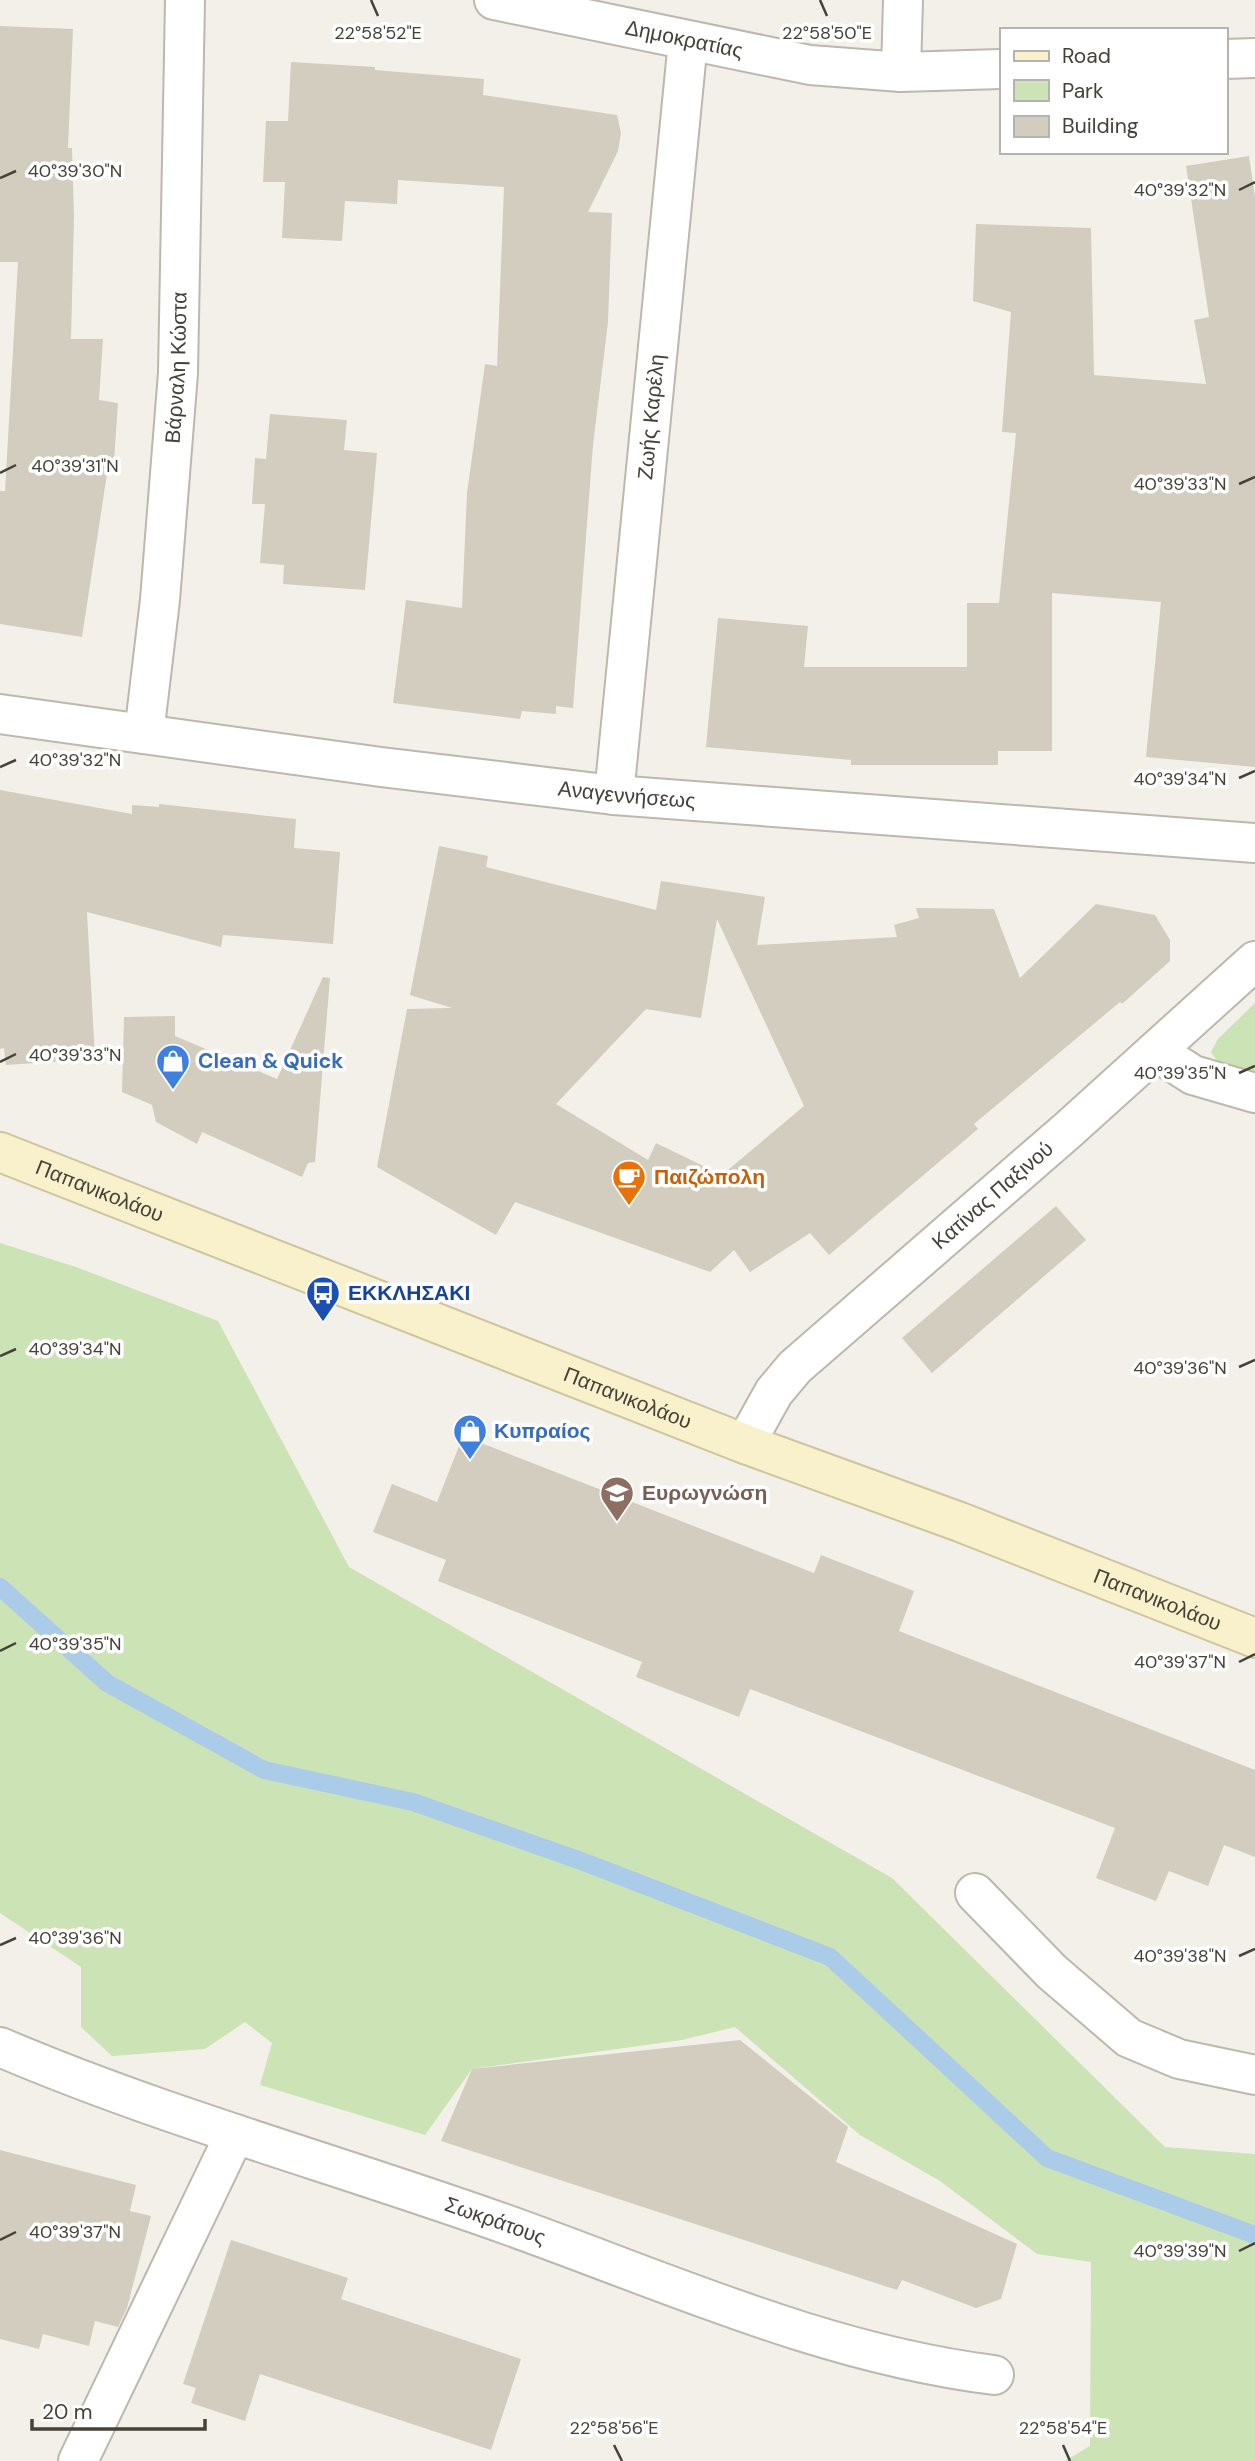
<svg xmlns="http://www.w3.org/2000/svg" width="1255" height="2461" font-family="'DM Sans',sans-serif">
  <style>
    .green { fill: #cbe3b5 }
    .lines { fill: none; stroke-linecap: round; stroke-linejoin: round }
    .stream { stroke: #abcce9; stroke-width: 18 }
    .building { fill: #d3cdbf; fill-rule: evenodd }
    .minor-casing { stroke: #bdb8ac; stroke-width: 42 }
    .secondary-casing { stroke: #cec59c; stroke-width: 42 }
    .minor { stroke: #fff; stroke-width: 38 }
    .secondary { stroke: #f9f1cc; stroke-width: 38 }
    .ticks { fill: none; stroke: #454138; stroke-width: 2.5 }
    .labels { text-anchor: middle; stroke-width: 7; stroke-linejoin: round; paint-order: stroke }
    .street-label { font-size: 21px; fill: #454138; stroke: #fff }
    .shop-label { font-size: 21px; font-weight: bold; fill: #366cbe; stroke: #fff; text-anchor: start }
    .food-label { font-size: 21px; font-weight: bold; fill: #c56008; stroke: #fff; text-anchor: start }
    .transit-label { font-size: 21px; font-weight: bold; fill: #164399; stroke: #fff; text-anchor: start }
    .education-label { font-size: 21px; font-weight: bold; fill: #785e54; stroke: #fff; text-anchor: start }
    .ticks-label { font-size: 18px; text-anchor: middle; fill: #454138; stroke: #fff; stroke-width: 7; stroke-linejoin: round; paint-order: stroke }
  </style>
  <rect width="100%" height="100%" fill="#f3f0e9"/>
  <path class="green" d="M1255,1003V1073L1218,1062L1211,1052L1218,1039Z
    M0,1243L76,1267L218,1321L349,1567L892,1878L1165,2147L1255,2154V2461H1065L1090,2446L1091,2262L1037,2254L940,2181L860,2135L735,2027L682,2040L472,2069L425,2135L260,2085L272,2043L245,2022L205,2049L112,2056L81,2027V1967L0,1913Z"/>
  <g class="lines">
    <path class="stream" d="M0,1587L107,1683L264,1770L413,1802L584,1862L830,1957L1047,2158L1255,2235"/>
  </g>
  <path class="building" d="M0,26L73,29L68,148H72L74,217L71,339H103L99,400L118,403L114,461H109L82,637L0,624V491H5L18,262H0Z
    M291,62L375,67V70L484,79L483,95L617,115L621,133L618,151L588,212L612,213L608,322L593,445L573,708L556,706V714L522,711L520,719L393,703L406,600L462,608L467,493L485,364L497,366L504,187L398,180L397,204L345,201L342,241L282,238L285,182H263L266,121H288Z
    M1249,156L1255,197V767L1146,757L1161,602L1052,593V751H998V765H851V760L706,747L718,618L808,626L804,667H967V603H999L1016,433L1002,432L1011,312L973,301L976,224L1091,228L1094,375L1206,384L1194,320L1209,317L1186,166Z
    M270,414L347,420L344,450L377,453L365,590L283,584L284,565L260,563L265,504H252L255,458L266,459Z
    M0,790L132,814V805L159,807V804L296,819L294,848L340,852L333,944L223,935L221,947L87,912L95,1059L6,1065L4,1048L0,1049Z
    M439,846L488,856L486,867L656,910L661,881L765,897L757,945L897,937L894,925L919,918L916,908L994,909L1020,978L1096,904L1155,915L1170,940V961L1122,1004L1120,1002L974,1124L978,1129L829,1255L810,1233L750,1272L734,1250L710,1272L515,1202L496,1235L377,1167L407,1009L452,1008L410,995ZM717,919L804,1106L722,1175L656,1143L648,1160L556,1104L646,1009L701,1018Z
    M323,977L330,978L315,1162L308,1163L302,1177L202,1132L197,1144L156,1122L152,1105L122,1092L124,1017L175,1016V1036L277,1079Z
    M1056,1206L1086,1240L932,1373L902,1338Z
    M463,1436L814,1573L821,1555L914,1591L899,1631L1255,1770V1857L1224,1845L1208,1886L1169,1871L1156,1901L1096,1878L1115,1828L750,1689L739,1717L636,1677L642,1662L438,1581L446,1560L373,1532L392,1484L437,1502Z
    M740,2040L848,2127L836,2162L1017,2244L1001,2299L976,2308L902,2280L897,2290L441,2141L472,2069Z
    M0,2150L136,2185L130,2211L151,2216L127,2308L118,2327L95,2321L89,2346L43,2334L39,2349L0,2339Z
    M231,2240L348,2278L341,2299L521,2359L491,2450L260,2374L245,2421L191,2403L196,2388L183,2384Z"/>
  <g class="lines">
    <g class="minor-casing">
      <g id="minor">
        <path id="s1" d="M494,0L810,65L901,72L1001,69"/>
        <path d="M1225,59L1255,58"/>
        <path d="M901,72L903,0"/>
        <path id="s2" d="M0,714L381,767L614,795L1255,843"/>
        <path id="s3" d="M144,734L160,600L178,373L185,0"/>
        <path id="s4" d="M614,795L688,41"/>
        <path d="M1157,1052L1193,1075L1255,1093"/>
        <path id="s5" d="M745,1444L774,1392L795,1367L1068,1130L1255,961"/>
        <path d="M975,1893L1052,1972L1129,2038L1179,2059L1255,2075"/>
        <path id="s6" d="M0,2047C164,2117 337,2164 505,2224C665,2281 824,2354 994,2375"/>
        <path d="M78,2461L235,2134"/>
      </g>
    </g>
    <g class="secondary-casing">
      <g id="secondary">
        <path id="s7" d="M0,1152L745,1444L960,1522L1255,1638"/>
      </g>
    </g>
    <use href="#minor" class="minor"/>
    <use href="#secondary" class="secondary"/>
  </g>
  <path class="ticks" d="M371,0L378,16M820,0L827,16M0,178L16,171M1239,190L1255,182M0,473L16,465M1239,484L1255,477M0,767L16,760M1239,778L1255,771M0,1062L16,1054M1239,1073L1255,1066M0,1356L16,1349M1239,1367L1255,1360M0,1651L16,1643M1239,1662L1255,1654M0,1945L16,1938M1239,1956L1255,1949M0,2240L16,2232M1239,2251L1255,2243M614,2445L622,2461M1063,2445L1070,2461"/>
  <defs>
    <g id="shop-pin" transform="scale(1.75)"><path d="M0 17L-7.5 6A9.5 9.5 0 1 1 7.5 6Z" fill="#3f7fe0" stroke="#fff"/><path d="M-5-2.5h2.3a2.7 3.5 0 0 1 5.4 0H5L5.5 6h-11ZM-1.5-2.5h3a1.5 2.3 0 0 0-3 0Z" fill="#fff"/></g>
    <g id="cafe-pin" transform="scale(1.75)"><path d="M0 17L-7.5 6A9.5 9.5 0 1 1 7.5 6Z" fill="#e8710a" stroke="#fff"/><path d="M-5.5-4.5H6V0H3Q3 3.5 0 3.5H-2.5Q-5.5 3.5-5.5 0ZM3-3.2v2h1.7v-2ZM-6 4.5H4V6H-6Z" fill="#fff"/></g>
    <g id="bus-pin" transform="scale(1.75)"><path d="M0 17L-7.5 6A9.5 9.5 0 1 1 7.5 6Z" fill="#1a4fb4" stroke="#fff"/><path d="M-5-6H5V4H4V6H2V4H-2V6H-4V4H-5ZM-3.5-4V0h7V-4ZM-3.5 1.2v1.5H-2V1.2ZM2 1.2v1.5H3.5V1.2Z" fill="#fff"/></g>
    <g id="school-pin" transform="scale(1.75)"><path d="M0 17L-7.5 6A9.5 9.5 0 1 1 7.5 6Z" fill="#8d6e63" stroke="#fff"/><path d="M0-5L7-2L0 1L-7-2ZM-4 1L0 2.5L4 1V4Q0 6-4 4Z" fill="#fff"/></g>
  </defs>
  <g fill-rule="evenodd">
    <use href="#shop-pin" x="173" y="1061"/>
    <use href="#cafe-pin" x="629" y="1177"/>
    <use href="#bus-pin" x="323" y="1293"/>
    <use href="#shop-pin" x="470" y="1431"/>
    <use href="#school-pin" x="617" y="1493"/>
  </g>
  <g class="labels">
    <g class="street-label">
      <text dy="7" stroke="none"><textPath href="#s1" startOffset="194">Δημοκρατίας</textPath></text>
      <text dy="7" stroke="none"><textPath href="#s3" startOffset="368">Βάρναλη Κώστα</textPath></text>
      <text dy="7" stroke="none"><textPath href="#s4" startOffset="380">Ζωής Καρέλη</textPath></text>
      <text dy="7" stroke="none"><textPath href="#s2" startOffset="632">Αναγεννήσεως</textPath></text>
      <text dy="7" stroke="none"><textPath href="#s7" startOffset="107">Παπανικολάου</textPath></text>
      <text dy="7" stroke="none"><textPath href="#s5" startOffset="354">Κατίνας Παξινού</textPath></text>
      <text dy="7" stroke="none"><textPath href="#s7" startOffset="674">Παπανικολάου</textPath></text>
      <text dy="7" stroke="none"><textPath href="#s7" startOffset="1241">Παπανικολάου</textPath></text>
      <text dy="7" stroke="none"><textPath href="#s6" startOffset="525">Σωκράτους</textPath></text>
    </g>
    <g class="shop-label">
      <text x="198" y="1068">Clean &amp; Quick</text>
      <text x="494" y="1438">Κυπραίος</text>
    </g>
    <g class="food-label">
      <text x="654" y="1184">Παιζώπολη</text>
    </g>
    <g class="transit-label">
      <text x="348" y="1300">ΕΚΚΛΗΣΑΚΙ</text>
    </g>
    <g class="education-label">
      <text x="642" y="1500">Ευρωγνώση</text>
    </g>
  </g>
  <g class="ticks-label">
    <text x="378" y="39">22°58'52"E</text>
    <text x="827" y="39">22°58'50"E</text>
    <text x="75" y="177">40°39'30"N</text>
    <text x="1180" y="196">40°39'32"N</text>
    <text x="75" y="472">40°39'31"N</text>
    <text x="1180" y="490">40°39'33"N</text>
    <text x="75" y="766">40°39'32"N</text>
    <text x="1180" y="785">40°39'34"N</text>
    <text x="75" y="1061">40°39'33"N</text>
    <text x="1180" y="1079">40°39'35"N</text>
    <text x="75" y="1355">40°39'34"N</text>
    <text x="1180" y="1374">40°39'36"N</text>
    <text x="75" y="1650">40°39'35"N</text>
    <text x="1180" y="1668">40°39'37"N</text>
    <text x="75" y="1944">40°39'36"N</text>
    <text x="1180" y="1962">40°39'38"N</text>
    <text x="75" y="2238">40°39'37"N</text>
    <text x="1180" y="2257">40°39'39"N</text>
    <text x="614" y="2434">22°58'56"E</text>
    <text x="1063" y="2434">22°58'54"E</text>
  </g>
  <rect x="1000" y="28" width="228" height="126" fill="#ffffff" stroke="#b5b3af" stroke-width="2"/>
  <rect x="1014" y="51" width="35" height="10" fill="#f9f1cc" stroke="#b5b3af" stroke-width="2"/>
  <text x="1062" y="63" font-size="21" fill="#454138">Road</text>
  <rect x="1014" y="80" width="35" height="21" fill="#cbe3b5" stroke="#b5b3af" stroke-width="2"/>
  <text x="1062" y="98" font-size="21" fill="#454138">Park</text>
  <rect x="1014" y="116" width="35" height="21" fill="#d3cdbf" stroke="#b5b3af" stroke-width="2"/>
  <text x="1062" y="133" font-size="21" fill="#454138">Building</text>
  <path d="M32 2419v10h173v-10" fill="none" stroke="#454138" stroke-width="3.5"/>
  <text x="42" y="2419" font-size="21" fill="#454138" stroke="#ffffff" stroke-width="5" paint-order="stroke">20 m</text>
</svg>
